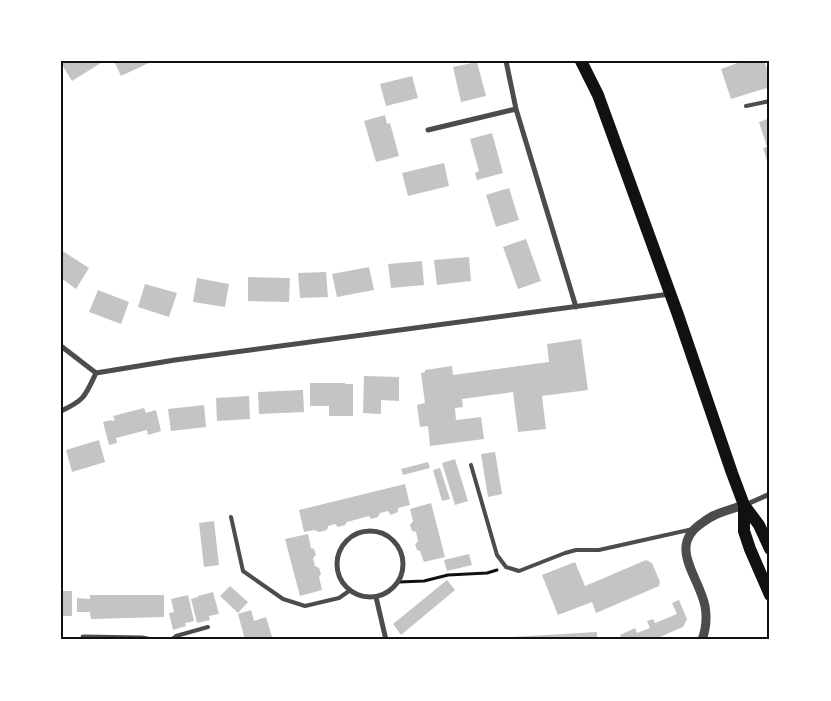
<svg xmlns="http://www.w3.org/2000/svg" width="831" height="701" font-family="Figtree,sans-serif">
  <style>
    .building { fill: #c4c4c4 }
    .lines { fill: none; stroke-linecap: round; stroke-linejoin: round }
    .path { stroke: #111; stroke-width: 3 }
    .service { stroke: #4c4c4c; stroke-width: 4 }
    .minor { stroke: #4c4c4c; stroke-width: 5 }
    .tertiary { stroke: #4c4c4c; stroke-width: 9 }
    .primary { stroke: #111; stroke-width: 12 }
    .neatline { fill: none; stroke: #111; stroke-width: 2 }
  </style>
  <rect width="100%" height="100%" fill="#fff"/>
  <path class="building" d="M61,61H104L72,81L61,63Z
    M114,61H153L121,76Z
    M743,61H764L770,76V87L731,99L721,69Z
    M477,62L486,96L461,102L453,67Z
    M412,76L418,98L386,106L380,84Z
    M385,115L387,124L390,123L399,156L376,162L364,121Z
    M770,118V163L768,164L763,148L767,147L759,122Z
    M492,133L503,173L477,180L475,173L479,171L470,139Z
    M444,163L449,186L408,196L402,173Z
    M509,188L519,220L496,227L486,195Z
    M526,239L541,281L518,289L503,247Z
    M61,250L89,268L76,289L61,278Z
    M469,257L471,281L437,285L434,260Z
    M422,261L424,285L391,288L388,264Z
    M369,267L374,290L337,297L332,274Z
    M326,272L328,297L300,298L298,273Z
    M248,277L290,278L289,302L248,301Z
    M197,278L229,284L225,307L193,302Z
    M145,284L177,293L169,317L138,307Z
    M98,290L129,302L121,324L89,312Z
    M581,339L588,390L542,396L546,429L518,432L513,392L462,399L463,407L455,408L456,420L481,417L484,439L430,446L428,426L420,427L417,405L425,403L421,373L425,372V370L452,366L453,375L549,362L547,344Z
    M364,376L399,377V401L381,400V414L363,413Z
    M310,383H345V384H353V416H329V406H310Z
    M303,390L304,412L259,414L258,392Z
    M249,396L250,419L217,421L216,398Z
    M204,405L206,427L171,431L168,409Z
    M144,408L146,413L156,410L161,431L148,435L147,430L116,438L117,443L109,445L103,422L111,420L112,421L115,420L113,416Z
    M99,440L105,462L72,472L66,450Z
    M495,452L502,494L488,497L481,454Z
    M455,459L468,501L455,505L442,463Z
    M428,462L430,468L403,475L401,469Z
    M440,468L450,499L442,501L433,470Z
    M405,484L410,505L398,508V512L391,515L388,511L380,513L378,517L371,519L369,516L347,522L345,525L338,527L335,524L328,526L327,530L319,532L314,530L304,532L299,510Z
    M431,503L445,557L424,562L420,551L417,550L415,544L418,541L416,532L412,531L410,525L413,521L410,509Z
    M214,521L219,565L204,567L199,523Z
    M308,534L311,548L314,549L316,555L313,558L315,566L319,568L321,574L319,577L322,590L300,596L285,539Z
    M469,554L472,565L447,571L444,560Z
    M646,560L652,563L660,582L659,586L596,613L592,602L558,615L542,575L575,562L585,586Z
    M447,580L455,590L401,635L393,624Z
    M230,586L248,602L238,613L220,596Z
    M61,591H72V616H61Z
    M213,592L219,614L209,616L210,620L197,623L191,599L198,597V596Z
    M90,595H164V617L91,619L90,612H77V598L90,599Z
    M188,595L194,621L185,623L186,626L173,630L169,613L174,612L171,599Z
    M679,600L687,619L683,627L653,640H622L620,635L635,628L637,633L650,628L647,621L653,619L655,623L677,614L672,603Z
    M251,610L254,621L266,617L273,640H259V638L252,640H245L238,614Z
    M597,632V640H495V638Z"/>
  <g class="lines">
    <path class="path" d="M399,582L424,581L448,575L487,573L497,570"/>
    <path class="service" d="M746,106L770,101
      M471,465L497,555L506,567L519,571L565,553L576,550H599L693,529
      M231,517L243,571L283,599L305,606L339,598L349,591
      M171,640L176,636L208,627"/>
    <path class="minor" d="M506,61L516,109L576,307
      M428,130L516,109
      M61,346L96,373L175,360L670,294
      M61,411C85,400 85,396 96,373
      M745,505L770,494
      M337 564a33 33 0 1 1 66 0a33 33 0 1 1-66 0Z
      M376,597L386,640
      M83,637L142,638L152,640"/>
    <path class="tertiary" d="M702,640C706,629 707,617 705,606C699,576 667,546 702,523C706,520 710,517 715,515C724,511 735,508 744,505"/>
    <path class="primary" d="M581,61L598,95L678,315L732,473L744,505L759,525L770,549
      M744,505V531L750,549L770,595"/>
  </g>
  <rect width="831" height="701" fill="none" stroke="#ffffff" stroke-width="125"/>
  <rect x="62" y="62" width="706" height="576" class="neatline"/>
</svg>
